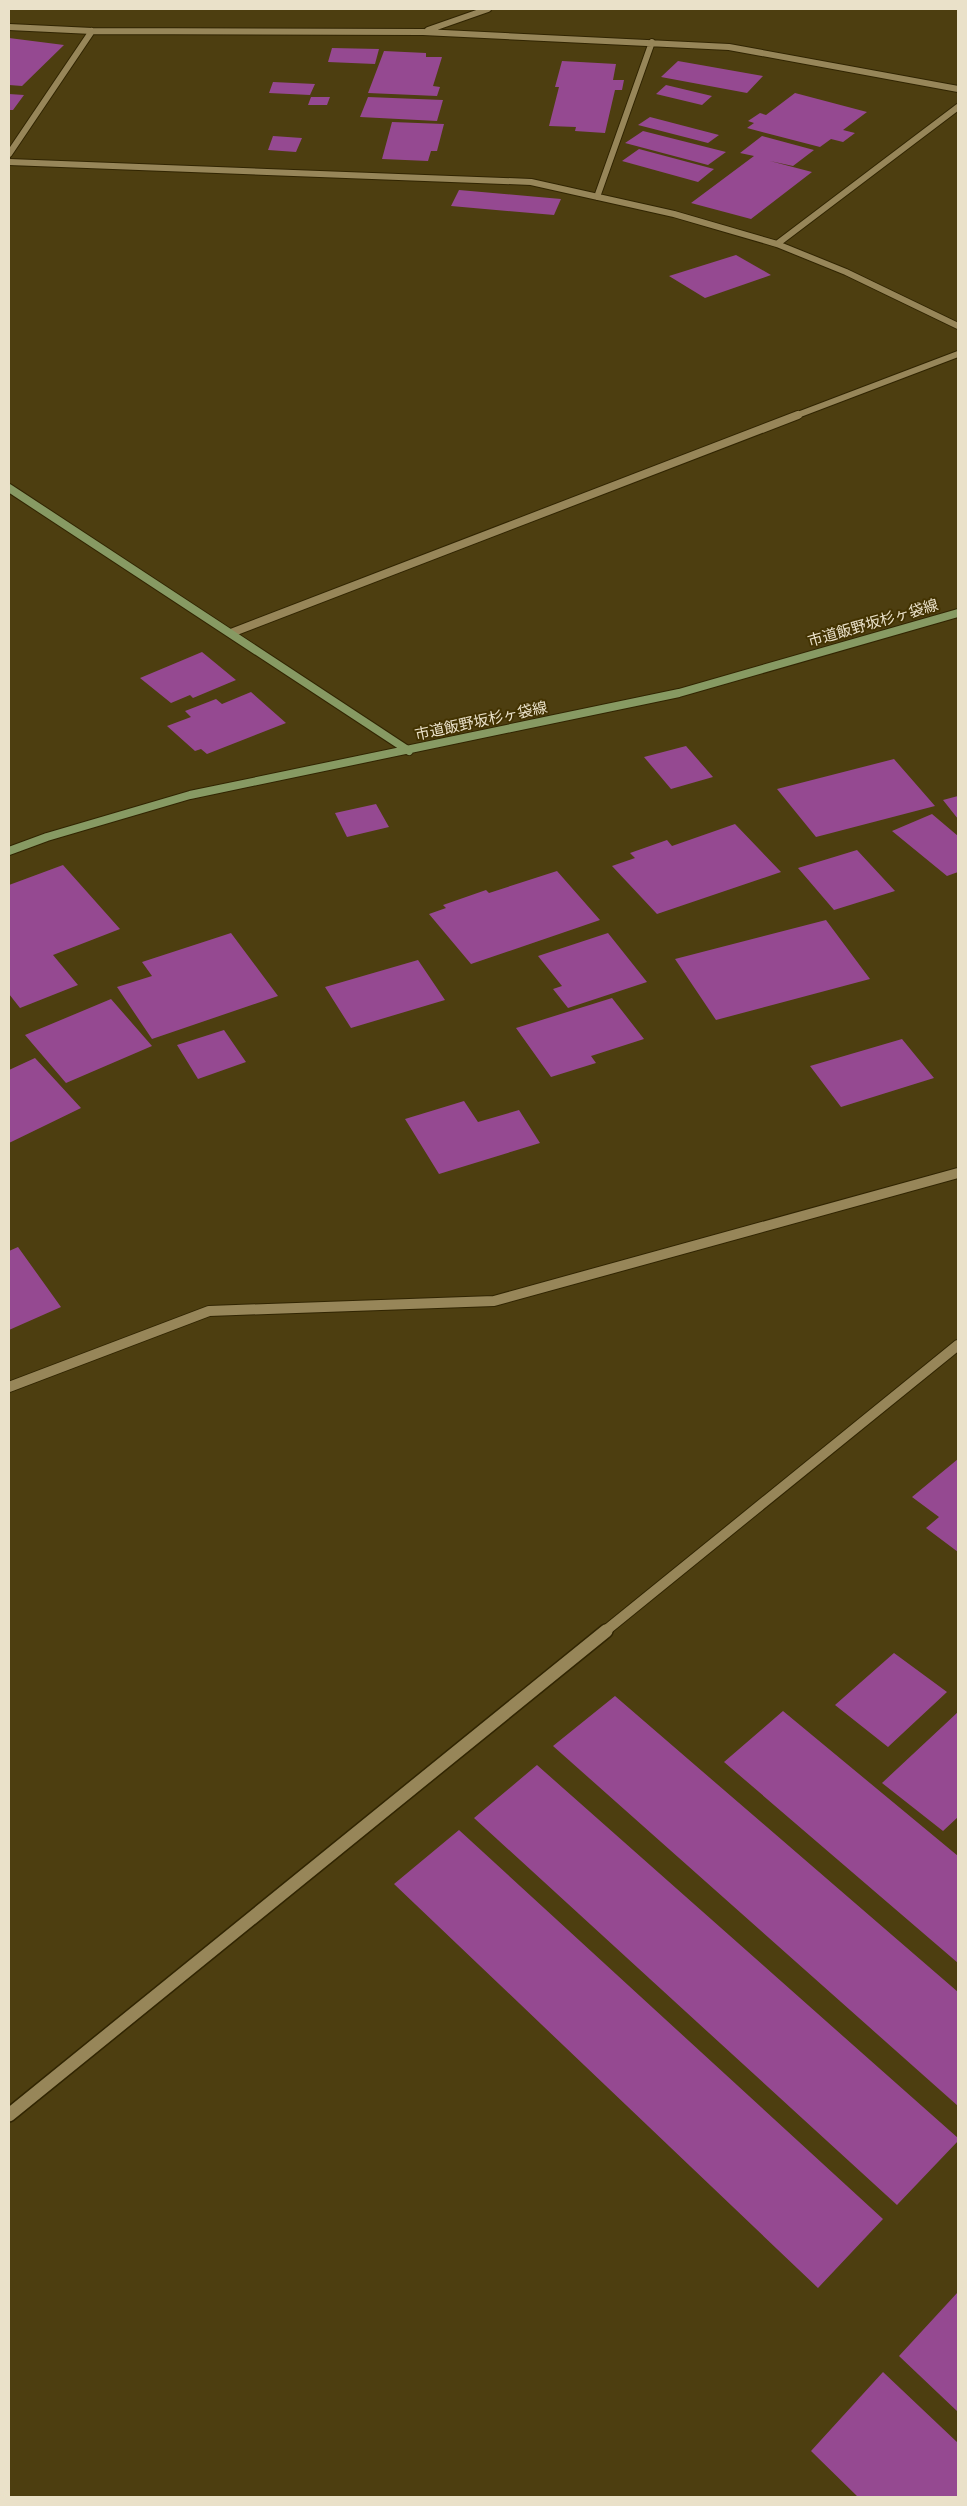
<svg xmlns="http://www.w3.org/2000/svg" width="967" height="2506" font-family="'Golos Text','Noto Sans JP',sans-serif">
  <style>
    .building { fill: #954991 }
    .lines { fill: none; stroke-linecap: round; stroke-linejoin: round }
    .street-far3-casing { stroke: #312502; stroke-width: 8 }
    .street-far2-casing { stroke: #312502; stroke-width: 10 }
    .street-far1-casing { stroke: #312502; stroke-width: 12 }
    .street-casing { stroke: #312502; stroke-width: 16 }
    .secondary-casing { stroke: #312502; stroke-width: 10 }
    .street-far3 { stroke: #978659; stroke-width: 6 }
    .street-far2 { stroke: #978659; stroke-width: 8 }
    .street-far1 { stroke: #978659; stroke-width: 10 }
    .street { stroke: #978659; stroke-width: 13 }
    .secondary { stroke: #879a63; stroke-width: 8 }
    .labels { text-anchor: middle; stroke-width: 4; stroke-linejoin: round; paint-order: stroke }
    .street-label { font-size: 15px; fill: #eae1c9; stroke: #433302 }
  </style>
  <rect width="100%" height="100%" fill="#4d3e10"/>
  <path class="building" d="M9,38L64,45L22,86L9,85Z
    M332,48L379,49L375,64L328,62Z
    M384,51L426,53V57H442L433,86L440,87L437,96L368,93Z
    M562,61L616,64L613,80H624L622,90H615L605,133L575,131L576,127L549,126L559,87H555Z
    M678,61L763,76L747,93L661,77Z
    M273,82L315,84L310,95L269,93Z
    M666,85L712,96L702,105L656,94Z
    M795,93L867,112L843,130L855,133L843,142L831,139L820,147L747,128L754,123L748,121L760,113L766,115Z
    M9,94L24,95L13,110H9Z
    M311,97H330L327,105H308Z
    M368,97L443,100L437,121L360,117Z
    M650,117L719,135L708,143L638,125Z
    M392,122L444,124L437,151H431L428,161L382,159Z
    M643,131L726,152L708,165L625,143Z
    M273,136L302,138L296,152L268,150Z
    M762,136L814,150L793,166L770,161L812,172L751,219L691,203L754,156L740,153Z
    M639,149L714,169L698,182L622,161Z
    M459,190L561,199L554,215L451,206Z
    M736,255L771,275L705,298L669,276Z
    M202,652L236,680L193,698L190,695L171,703L140,678Z
    M251,692L286,723L207,754L201,749L195,751L167,726L191,717L185,711L216,699L222,704Z
    M686,746L713,777L671,789L644,757Z
    M894,759L935,806L816,837L777,789Z
    M958,796V819L943,800Z
    M376,804L389,827L347,837L335,813Z
    M932,814L958,836V872L947,876L892,831Z
    M735,824L781,872L657,914L612,866L635,858L630,853L667,840L672,846Z
    M857,850L895,891L834,910L798,868Z
    M63,865L120,929L53,955L78,985L20,1008L9,994V885Z
    M557,871L600,920L471,964L429,914L446,908L443,905L486,890L489,893Z
    M826,920L870,979L716,1020L675,959Z
    M231,933L278,996L152,1039L117,987L152,976L142,962Z
    M608,933L647,982L568,1008L553,989L562,986L538,956Z
    M418,960L445,1000L351,1028L325,987Z
    M612,998L644,1039L591,1056L596,1063L551,1077L516,1028Z
    M111,999L152,1046L66,1083L25,1035Z
    M224,1030L246,1062L198,1079L177,1045Z
    M902,1039L934,1078L841,1107L810,1066Z
    M35,1058L81,1108L9,1143V1070Z
    M464,1101L478,1122L519,1110L540,1143L439,1174L405,1119Z
    M18,1247L61,1307L9,1330V1251Z
    M958,1459V1552L926,1528L939,1517L912,1497Z
    M894,1653L947,1692L888,1747L835,1705Z
    M615,1696L958,1992V2106L553,1746Z
    M783,1711L958,1856V1963L724,1762Z
    M958,1712V1817L943,1831L882,1783Z
    M537,1765L958,2138V2141L897,2205L474,1818Z
    M459,1830L883,2219L818,2288L394,1884Z
    M958,2292V2412L899,2356Z
    M883,2372L958,2443V2497H858L811,2451Z"/>
  <g class="lines">
    <g class="street-far3-casing">
      <path id="street-far3" d="M9,27L92,31L423,32L729,47L958,89
        M428,30L488,9
        M9,154L92,31
        M9,162L531,182L674,214L777,244L846,272L958,326
        M597,197L652,42
        M777,244L958,107
        M795,416L958,354"/>
    </g>
    <g class="street-far2-casing">
      <path id="street-far2" d="M231,633L798,415"/>
    </g>
    <g class="street-far1-casing">
      <path id="street-far1" d="M9,1387L209,1311L494,1301L958,1173
        M604,1632L958,1345"/>
    </g>
    <g class="street-casing">
      <path id="street" d="M9,2115L606,1631"/>
    </g>
    <g class="secondary-casing">
      <path id="secondary" d="M9,488L409,751
        M9,851L47,837L190,795L679,693L958,613"/>
    </g>
    <use href="#street-far3" class="street-far3"/>
    <use href="#street-far2" class="street-far2"/>
    <use href="#street-far1" class="street-far1"/>
    <use href="#street" class="street"/>
    <use href="#secondary" class="secondary"/>
  </g>
  <g class="labels">
    <g class="street-label">
      <text transform="translate(873 623) rotate(-16)" y="5">市道飯野坂杉ヶ袋線</text>
      <text transform="translate(481 721) rotate(-12)" y="5">市道飯野坂杉ヶ袋線</text>
    </g>
  </g>
  <rect width="967" height="2506" fill="none" stroke="#eae1c9" stroke-width="20"/>
</svg>
